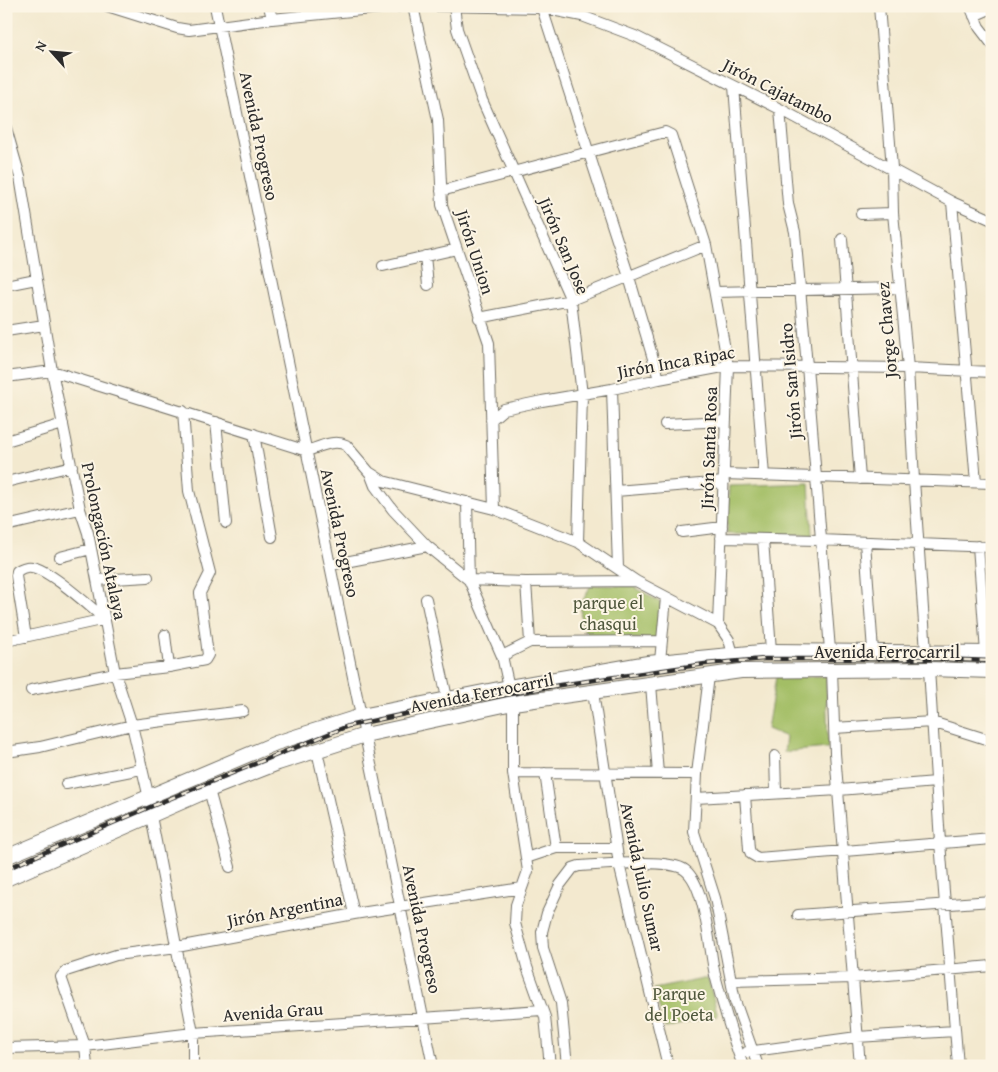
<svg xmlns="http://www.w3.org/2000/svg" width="998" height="1072" font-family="'Gentium Book Plus',serif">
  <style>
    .green { fill: #a3be65; stroke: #677448 }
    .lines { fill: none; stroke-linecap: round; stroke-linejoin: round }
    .minor-casing { stroke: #716e64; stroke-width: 12 }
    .major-casing { stroke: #716e64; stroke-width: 16 }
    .minor { stroke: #fff; stroke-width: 10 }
    .major { stroke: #fff; stroke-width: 14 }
    .rail-casing { stroke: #2b2b2b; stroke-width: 4.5 }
    .rail { stroke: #fcf5e5; stroke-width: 2.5; stroke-dasharray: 8; stroke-linecap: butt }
    .labels { text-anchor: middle; stroke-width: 4; stroke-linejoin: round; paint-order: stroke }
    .street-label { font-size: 18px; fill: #2b2b2b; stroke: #fcf5e5 }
    .park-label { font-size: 18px; fill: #4f573c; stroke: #fcf5e5 }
  </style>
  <rect width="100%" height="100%" fill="#fcf5e5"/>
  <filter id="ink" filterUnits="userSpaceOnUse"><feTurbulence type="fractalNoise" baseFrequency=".02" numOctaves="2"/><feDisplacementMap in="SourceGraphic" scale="10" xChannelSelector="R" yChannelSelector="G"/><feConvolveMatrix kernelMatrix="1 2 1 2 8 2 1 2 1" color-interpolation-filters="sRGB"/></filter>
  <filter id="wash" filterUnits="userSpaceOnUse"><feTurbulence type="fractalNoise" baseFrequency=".0096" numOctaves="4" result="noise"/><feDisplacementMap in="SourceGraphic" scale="20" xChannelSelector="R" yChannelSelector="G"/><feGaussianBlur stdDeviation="1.12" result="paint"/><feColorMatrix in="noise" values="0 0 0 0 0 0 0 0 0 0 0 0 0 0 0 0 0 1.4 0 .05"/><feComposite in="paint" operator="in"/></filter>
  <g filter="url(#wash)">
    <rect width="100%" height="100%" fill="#f3e9cf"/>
    <path class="green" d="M809,483L812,535L727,534L729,486Z
      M591,585L633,586L661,603L659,635L655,639L588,638C577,614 578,608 591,585Z
      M826,676L828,748L784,752L786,737L767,729L776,677Z
      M708,978L718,1016L665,1028L654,989Z"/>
  </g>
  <g filter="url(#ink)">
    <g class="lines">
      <g class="minor-casing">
        <path id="minor" d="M107,6L177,28L189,30L272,19L401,6
          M215,6L433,1066
          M269,6L272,19
          M413,6L438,120L442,205L489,343L494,509
          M436,6L542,8L582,16L635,36L780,109L952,202L992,220
          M454,6L457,29L482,100L571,300L582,395L578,542
          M879,6L892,168L893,213L908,368L914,480L926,652
          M970,6L979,27L992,44
          M542,8L629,277L659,379
          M974,16L992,8
          M734,86L764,476
          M780,109L788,204L795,232L807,366L830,650
          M6,128L20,177L52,371L80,509L88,533L115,673L132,725L151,807V816L193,1033V1066
          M6,166H17
          M441,191L665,132L671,135L706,245L728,366L718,624
          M952,202L976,482
          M861,214L893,213
          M842,239L860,479
          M425,256L428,285
          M383,266L457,249
          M6,285L36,279
          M715,292L899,288
          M479,318L571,300L706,245
          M6,331L44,325
          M6,377L52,371L307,451C319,447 334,439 346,445L369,472L383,481L494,509L578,542L636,581L718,624L729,640L733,654
          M612,389L618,568
          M491,420L504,409L542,401L612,389L659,379L728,366L908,368L992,372
          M216,422L226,523
          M665,424L726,421
          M254,434L272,537
          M6,441L63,424
          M370,473L375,486L393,510L427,546L469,580L502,656L509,687
          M724,474L992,483
          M6,482L72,466
          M616,491L724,482
          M467,502L469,580L526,582L636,581
          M6,526L80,509
          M682,532L722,527
          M721,538L820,540L992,547
          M763,539L771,651
          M865,542L873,651
          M978,546L986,653
          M60,557L91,549
          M330,565L427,546
          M97,580L148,577
          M526,582L530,642
          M426,599L447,698
          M165,635L169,667
          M26,637L16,576L17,571C22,568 26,566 32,567C50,570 89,606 105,619
          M6,641L105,619
          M502,656L530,642L662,641
          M660,661L666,598
          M929,669L940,842L958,1066
          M832,670L835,753L860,1066
          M709,676L697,774L694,832L715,898L735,1001L758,1066
          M651,684L658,774
          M31,690L115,673L169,667L205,660L208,655L200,593L210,573L189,491L183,411
          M593,692L619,864L668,1066
          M513,703V773L528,871L516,905L515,923L527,967L545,1017L550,1066
          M834,728L932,722L992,741
          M317,751L354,914
          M6,752L40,747L132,725L243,711
          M775,756L776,793
          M513,773L697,774
          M545,773L556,848
          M66,784L141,769
          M209,790L230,867
          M745,795L749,849L751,854L758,858L992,839
          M696,798L839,790L936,782
          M526,858L556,848H616
          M798,915L992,901
          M731,981L853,978L992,966
          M6,1048L85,1046L193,1033L542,1010
          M747,1052L857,1037L955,1031
          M87,1066L85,1046L62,980L61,977L66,971L116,955L177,947L354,914L522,888
          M567,1066L561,1003L543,948L542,932L547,913L560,885L573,868L579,866C600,865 669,858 685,870C706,886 709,949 715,975C723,1006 732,1036 743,1066"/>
      </g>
      <g class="major-casing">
        <path id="major" d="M6,857L276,743L361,716L509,687L648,663L771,651L992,653
          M6,879L209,790L278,763L365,735L513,703L741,671L929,669L992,671"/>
      </g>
      <use href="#minor" class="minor"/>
      <use href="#major" class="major"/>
      <g class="rail-casing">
        <path id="rail" d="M6,869L164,801L348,726L443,706L560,685L705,664L764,659H939L992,661"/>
      </g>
      <use href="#rail" class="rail"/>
    </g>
  </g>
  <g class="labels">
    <g class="street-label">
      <text transform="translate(778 91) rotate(27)" y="6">Jirón Cajatambo</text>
      <text transform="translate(259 136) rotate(78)" y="6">Avenida Progreso</text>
      <text transform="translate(564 246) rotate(67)" y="6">Jirón San Jose</text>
      <text transform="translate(475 252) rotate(72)" y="6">Jirón Union</text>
      <text transform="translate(887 330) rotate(-95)" y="6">Jorge Chavez</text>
      <text transform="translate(676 362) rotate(-10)" y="6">Jirón Inca Ripac</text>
      <text transform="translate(791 381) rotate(-95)" y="6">Jirón San Isidro</text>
      <text transform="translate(709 448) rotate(-88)" y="6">Jirón Santa Rosa</text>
      <text transform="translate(340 533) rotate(78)" y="6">Avenida Progreso</text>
      <text transform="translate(104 541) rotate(78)" y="6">Prolongación Atalaya</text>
      <text x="887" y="658">Avenida Ferrocarril</text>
      <text transform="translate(482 693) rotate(-11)" y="6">Avenida Ferrocarril</text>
      <text transform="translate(642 877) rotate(78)" y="6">Avenida Julio Sumar</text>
      <text transform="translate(285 910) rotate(-11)" y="6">Jirón Argentina</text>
      <text transform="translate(422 929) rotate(78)" y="6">Avenida Progreso</text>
      <text transform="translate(273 1012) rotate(-4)" y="6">Avenida Grau</text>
    </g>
    <g class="park-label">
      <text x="608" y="609">parque el<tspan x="608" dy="21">chasqui</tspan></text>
      <text x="679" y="1000">Parque<tspan x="679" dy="21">del Poeta</tspan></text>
    </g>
  </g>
  <rect width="998" height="1072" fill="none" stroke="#fcf5e5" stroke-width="25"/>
  <g transform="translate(52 52) rotate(297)" stroke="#fcf5e5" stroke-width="4" paint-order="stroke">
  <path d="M0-4L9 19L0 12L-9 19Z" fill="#2b2b2b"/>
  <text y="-8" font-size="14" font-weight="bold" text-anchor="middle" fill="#2b2b2b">N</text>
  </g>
</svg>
